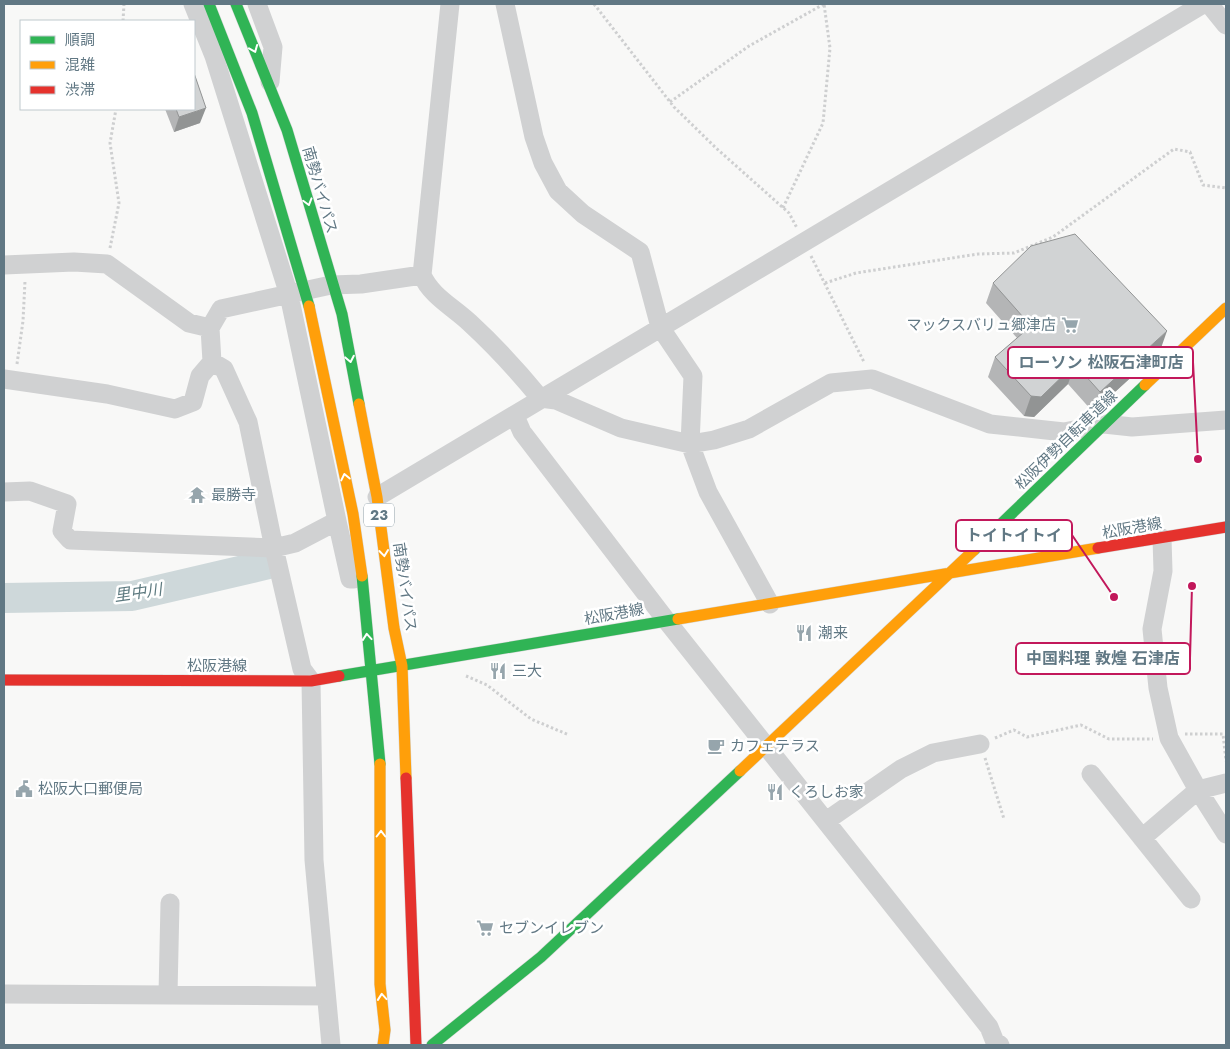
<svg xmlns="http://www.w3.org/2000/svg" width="1230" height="1049" font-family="Jost,'Noto Sans JP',sans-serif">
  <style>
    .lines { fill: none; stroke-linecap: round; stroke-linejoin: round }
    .river { stroke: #ced8da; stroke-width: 30 }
    .fast-casing { stroke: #d5d6d6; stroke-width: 12 }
    .slow-casing { stroke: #d5d6d6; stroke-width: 12 }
    .jam-casing { stroke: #d5d6d6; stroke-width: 12 }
    .path { stroke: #cecfd0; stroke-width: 3; stroke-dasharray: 2.5 2.5; stroke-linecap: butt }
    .street { stroke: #d0d1d2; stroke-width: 19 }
    .fast { stroke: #30b455; stroke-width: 11 }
    .slow { stroke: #ff9f0a; stroke-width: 11 }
    .jam { stroke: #e5322d; stroke-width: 11 }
    .wall { fill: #b4b5b6 }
    .shaded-wall { fill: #929494 }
    .building { fill: #d1d3d4; stroke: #929494 }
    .oneway { stroke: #fff }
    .labels { text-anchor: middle; stroke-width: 5; stroke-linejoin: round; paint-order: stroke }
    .shield { fill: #fff; stroke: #90a0a9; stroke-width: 1 }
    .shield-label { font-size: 14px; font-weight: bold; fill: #617884 }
    .street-label { font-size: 15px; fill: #617884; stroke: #fff }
    .poi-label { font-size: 15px; fill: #617884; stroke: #fff; text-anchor: start }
    .water-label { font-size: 16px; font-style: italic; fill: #5b787e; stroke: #fff }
    .leader { fill: none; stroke: #c2185b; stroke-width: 2 }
    .callout-dot { fill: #c2185b; stroke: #fff; stroke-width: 2 }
    .callout { fill: #fff; stroke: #c2185b; stroke-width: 2 }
    .callout-label { font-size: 16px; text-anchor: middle; font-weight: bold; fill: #617884 }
  </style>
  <rect width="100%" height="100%" fill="#f8f8f7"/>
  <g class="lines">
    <path class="river" d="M4,598L132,596L269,564"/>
    <g class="fast-casing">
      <path id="fast" d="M209,4L252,113L309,306
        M236,4L287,130L342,314L359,404
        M974,550L1145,385
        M362,576L380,764
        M339,676L678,619
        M432,1045L541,957L740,771"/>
    </g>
    <g class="slow-casing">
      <path id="slow" d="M309,306L353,514L362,576
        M1145,385L1226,308
        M359,404L377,497L394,628L402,666L406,778
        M678,619L1098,548
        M380,764V984L385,1030L383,1045
        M740,771L974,550"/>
    </g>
    <g class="jam-casing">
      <path id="jam" d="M1098,548L1226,527
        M4,680L311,681L339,676
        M406,778L416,1045"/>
    </g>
    <path class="path" d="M594,4L674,107L716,148L789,213L797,228
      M123,21L124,4
      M670,102L749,46L824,4
      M783,208L823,123L830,48L824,4
      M110,248L119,203L110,143L116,109
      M811,256L864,362
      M825,283L856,273L978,254L1014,253L1053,237L1174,149L1190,152L1203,185L1226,188
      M17,364L23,321L25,281
      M466,676L487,685L531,719L569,735
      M1185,734H1223L1226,761
      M995,738L1014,730L1027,737L1081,725L1109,739H1153
      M985,758L1004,819"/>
    <path class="street" d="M193,4L214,56L289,295L337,521
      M257,4L273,47L270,82
      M450,4L422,275C431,296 453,307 470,323C496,347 518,371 540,398L556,400L621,428L690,444L714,440L749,429L831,383L872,379L990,424L1064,432L1104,424L1132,427L1226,420
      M505,4L534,137L543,163L558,191L583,214L640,252L660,327L693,376L690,444L708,492L770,604
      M1209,4L1226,25
      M4,265L74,262L107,264L189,323L210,328
      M212,362L224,369L248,422L274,548L302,669L311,681L314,860L331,1045
      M4,379L107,394L175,409L193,402L200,376L212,362L210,328L221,309L331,285L361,284L422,275
      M515,416L522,432L666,620L989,1027L995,1042L1000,1045
      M4,492L30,491L67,504L62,531L70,540L274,548L295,543L337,521L350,579H354
      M377,497L1203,4
      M1162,538L1163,571L1152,629L1158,688L1169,738L1198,790L1226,834
      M1091,774L1191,899
      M826,821L901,769L933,753L980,744
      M1142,838L1198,790L1226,783
      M4,994L326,996
      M168,994L170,903"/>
    <use href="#fast" class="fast"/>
    <use href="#slow" class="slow"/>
    <use href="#jam" class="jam"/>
  </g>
  <path class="wall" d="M165,109H194L200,123L174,132Z
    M993,283L1160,351L1093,412L1068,384L1034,417L1024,416L988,377L995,357L1017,338L986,303Z"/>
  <path class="shaded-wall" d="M206,108L200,123L174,132L179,117Z
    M1167,331L1160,351L1093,412L1100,392Z
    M1075,364L1068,384L1034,417L1024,416L1031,396Z"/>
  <path class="building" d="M194,73L206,108L179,117L176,109H194Z
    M1075,234L1167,331L1100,392L1075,364L1041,397L1031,396L995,357L1031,326L993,283L1031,246Z"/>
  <defs><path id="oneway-chevron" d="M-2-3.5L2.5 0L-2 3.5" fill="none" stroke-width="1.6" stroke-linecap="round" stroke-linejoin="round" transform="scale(1.25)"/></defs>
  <g class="oneway">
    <use href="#oneway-chevron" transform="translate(254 49) rotate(68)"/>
    <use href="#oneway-chevron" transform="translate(308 202) rotate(74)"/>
    <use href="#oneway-chevron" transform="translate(350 359) rotate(79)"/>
    <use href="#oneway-chevron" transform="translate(345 477) rotate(-102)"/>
    <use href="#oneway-chevron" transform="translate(384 553) rotate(83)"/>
    <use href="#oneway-chevron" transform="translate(367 637) rotate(-95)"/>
    <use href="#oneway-chevron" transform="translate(381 834) rotate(-90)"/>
    <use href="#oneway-chevron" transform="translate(382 997) rotate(-95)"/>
  </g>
  <defs>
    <g id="supermarket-bare" transform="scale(1.35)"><path d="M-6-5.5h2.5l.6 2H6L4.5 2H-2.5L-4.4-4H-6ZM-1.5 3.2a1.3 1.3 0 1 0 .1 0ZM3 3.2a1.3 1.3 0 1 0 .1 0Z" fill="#96a5ac" stroke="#fff" stroke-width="2.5" paint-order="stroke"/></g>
    <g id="temple-bare" transform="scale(1.35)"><path d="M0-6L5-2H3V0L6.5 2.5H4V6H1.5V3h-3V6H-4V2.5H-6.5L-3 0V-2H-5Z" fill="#96a5ac" stroke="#fff" stroke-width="2.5" paint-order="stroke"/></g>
    <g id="restaurant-bare" transform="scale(1.35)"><path d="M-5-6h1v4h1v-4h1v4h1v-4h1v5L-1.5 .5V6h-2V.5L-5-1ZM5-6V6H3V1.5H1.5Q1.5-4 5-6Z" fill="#96a5ac" stroke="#fff" stroke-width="2.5" paint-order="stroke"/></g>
    <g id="cafe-bare" transform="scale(1.35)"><path d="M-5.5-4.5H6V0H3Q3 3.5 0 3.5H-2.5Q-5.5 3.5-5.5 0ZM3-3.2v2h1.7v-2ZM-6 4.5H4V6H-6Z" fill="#96a5ac" stroke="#fff" stroke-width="2.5" paint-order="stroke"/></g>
    <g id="civic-bare" transform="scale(1.35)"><path d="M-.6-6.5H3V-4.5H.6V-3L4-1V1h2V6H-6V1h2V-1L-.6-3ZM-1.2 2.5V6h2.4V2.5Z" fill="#96a5ac" stroke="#fff" stroke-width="2.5" paint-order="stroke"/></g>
  </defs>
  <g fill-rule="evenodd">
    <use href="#supermarket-bare" x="1070" y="325"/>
    <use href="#temple-bare" x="197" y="495"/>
    <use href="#restaurant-bare" x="804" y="633"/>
    <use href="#restaurant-bare" x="498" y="671"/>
    <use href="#cafe-bare" x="716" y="746"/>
    <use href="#civic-bare" x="24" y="789"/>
    <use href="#restaurant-bare" x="775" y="792"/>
    <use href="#supermarket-bare" x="485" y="928"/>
  </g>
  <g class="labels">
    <rect class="shield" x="364" y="503.5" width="30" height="23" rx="4"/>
    <g class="shield-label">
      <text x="379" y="520">23</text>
    </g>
    <g class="street-label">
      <text transform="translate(320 190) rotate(74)" y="5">南勢バイパス</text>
      <text transform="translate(1066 440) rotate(-44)" y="5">松阪伊勢自転車道線</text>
      <text transform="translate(1132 528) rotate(-10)" y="5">松阪港線</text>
      <text transform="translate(405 587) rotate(82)" y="5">南勢バイパス</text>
      <text transform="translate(614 614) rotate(-10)" y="5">松阪港線</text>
      <text x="217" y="671">松阪港線</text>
    </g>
    <g class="poi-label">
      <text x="1056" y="330" text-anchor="end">マックスバリュ郷津店</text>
      <text x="211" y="500">最勝寺</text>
      <text x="818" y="638">潮来</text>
      <text x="512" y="676">三大</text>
      <text x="730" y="751">カフェテラス</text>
      <text x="38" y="794">松阪大口郵便局</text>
      <text x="789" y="797">くろしお家</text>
      <text x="499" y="933">セブンイレブン</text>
    </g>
    <g class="water-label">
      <text transform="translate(138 592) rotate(-8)" y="6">里中川</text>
    </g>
  </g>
  <path class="leader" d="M1198 459L1193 362M1114 597L1072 535M1192 586L1190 658"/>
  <g class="callout-dot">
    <circle cx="1198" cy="459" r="5"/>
    <circle cx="1114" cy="597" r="5"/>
    <circle cx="1192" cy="586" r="5"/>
  </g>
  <g class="callout">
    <rect x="1008" y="347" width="185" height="31" rx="5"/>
    <rect x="956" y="520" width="116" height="31" rx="5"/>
    <rect x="1016" y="643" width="174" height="31" rx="5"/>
  </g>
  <g class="callout-label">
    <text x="1101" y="368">ローソン 松阪石津町店</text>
    <text x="1014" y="541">トイトイトイ</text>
    <text x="1103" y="664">中国料理 敦煌 石津店</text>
  </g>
  <rect width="1230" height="1049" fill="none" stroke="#617884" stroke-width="10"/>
  <rect x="20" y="20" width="175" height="90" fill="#ffffff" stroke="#c0c9ce"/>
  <rect x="30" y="36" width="25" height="8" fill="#30b455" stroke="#c0c9ce"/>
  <text x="65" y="45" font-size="15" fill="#617884">順調</text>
  <rect x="30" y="61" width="25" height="8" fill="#ff9f0a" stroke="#c0c9ce"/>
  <text x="65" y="70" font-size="15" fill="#617884">混雑</text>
  <rect x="30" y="86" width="25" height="8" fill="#e5322d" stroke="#c0c9ce"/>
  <text x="65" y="95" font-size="15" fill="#617884">渋滞</text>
</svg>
